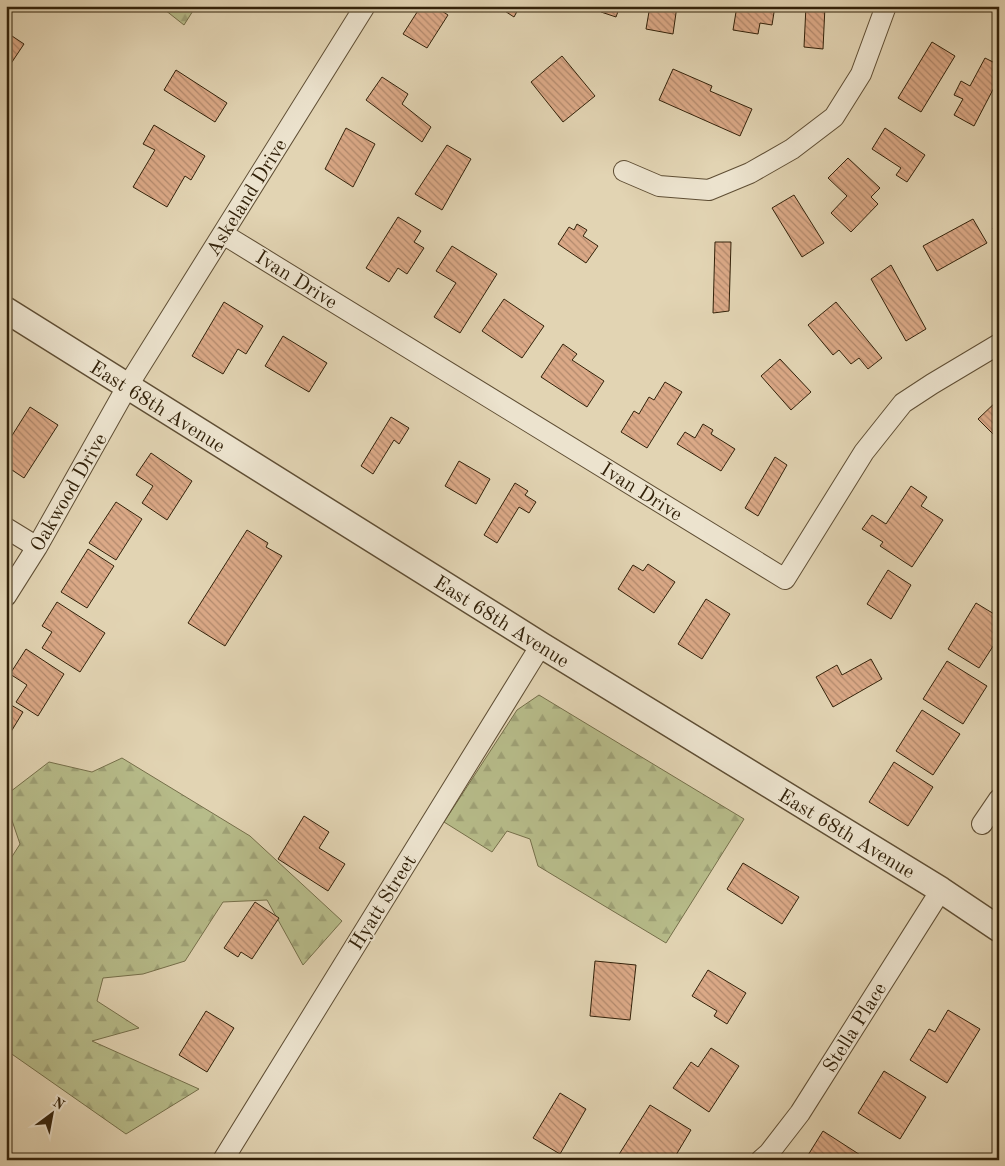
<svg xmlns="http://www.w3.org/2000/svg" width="1005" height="1166" font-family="'Old Standard TT',serif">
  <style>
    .forest { fill: url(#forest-firs); stroke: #756f4a }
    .building { fill: url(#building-back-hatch); stroke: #33220a }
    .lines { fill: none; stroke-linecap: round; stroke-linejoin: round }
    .minor-casing { stroke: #5f4e34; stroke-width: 22 }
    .tertiary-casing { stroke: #5f4e34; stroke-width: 28 }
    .minor { stroke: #ece3ce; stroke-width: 20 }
    .tertiary { stroke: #ece3ce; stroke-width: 25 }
    .labels { text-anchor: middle; stroke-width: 4; stroke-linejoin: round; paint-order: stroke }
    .street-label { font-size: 20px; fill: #33220a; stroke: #ece3ce }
  </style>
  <defs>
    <pattern id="forest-firs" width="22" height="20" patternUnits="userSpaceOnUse" patternTransform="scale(1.25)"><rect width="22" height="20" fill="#b7bc8a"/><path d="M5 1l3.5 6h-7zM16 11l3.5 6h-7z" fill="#9ea176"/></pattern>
    <pattern id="building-back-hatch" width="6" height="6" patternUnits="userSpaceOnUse" patternTransform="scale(1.25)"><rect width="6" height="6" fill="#dba987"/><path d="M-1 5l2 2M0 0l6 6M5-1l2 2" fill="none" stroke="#b2896d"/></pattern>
  </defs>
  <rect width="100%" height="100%" fill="#e2d4b3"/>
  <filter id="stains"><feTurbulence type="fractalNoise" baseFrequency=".004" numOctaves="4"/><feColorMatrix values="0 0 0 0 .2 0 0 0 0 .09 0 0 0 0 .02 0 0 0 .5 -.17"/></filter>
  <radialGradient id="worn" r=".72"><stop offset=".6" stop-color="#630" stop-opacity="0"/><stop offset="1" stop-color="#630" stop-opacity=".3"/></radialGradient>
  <path class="forest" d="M160,6H196L184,25Z
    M539,695L744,819L666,943L538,866L530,839L507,831L492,852L444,822L517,710Z
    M122,758L250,836L342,921L303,965L267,900L223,902L185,961L143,974L103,978L97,1001L139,1028L92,1041L199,1089L126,1134L6,1050V866L20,844L6,803V795L49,762L92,772Z"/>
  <path class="building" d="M421,6H434L448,15L427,48L403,34Z
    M497,6H520L514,17Z
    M603,6H620L616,17L601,12Z
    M650,6H677L673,34L646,29Z
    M737,6H775L772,25L760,23L758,34L733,30Z
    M806,6H825L823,49L804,47Z
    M6,32L24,44L6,71Z
    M932,42L955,56L921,112L898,98Z
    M562,56L595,96L563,122L531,82Z
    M985,58L999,65V78L974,126L954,115L963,99L954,95L961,81L970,86Z
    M673,69L712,86L710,91L752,109L740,136L659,100Z
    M176,70L227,103L215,122L164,90Z
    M382,77L408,94L402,104L431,127L422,142L366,100Z
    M154,125L205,156L191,180L185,176L167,207L133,187L155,150L143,144Z
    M346,128L375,144L353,187L325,169Z
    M885,128L925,155L907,182L896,175L901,168L872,149Z
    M447,145L471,159L442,210L415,194Z
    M848,158L880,188L871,197L878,204L851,232L831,213L847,196L828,178Z
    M794,195L824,243L802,257L772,208Z
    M398,217L421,231L414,242L424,248L407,274L398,268L389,282L366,268Z
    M999,217V231L993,229Z
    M973,219L987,243L937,271L923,246Z
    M577,224L587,230L583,236L598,246L586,263L558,244L569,227L574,230Z
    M715,242H731L729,311L713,313Z
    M452,246L497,274L460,333L434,317L456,283L436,271Z
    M891,265L926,329L906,341L871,279Z
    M504,299L544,326L522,358L482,331Z
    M224,302L263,326L246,354L238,349L223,374L192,356Z
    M836,302L882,358L868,369L859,358L851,364L839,350L833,355L808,325Z
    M283,336L327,363L309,392L265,366Z
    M563,344L577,354L572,360L604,381L587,407L541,377Z
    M780,359L811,392L791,410L761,376Z
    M665,382L682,392L647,448L621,432L634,411L639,414L649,397L654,400Z
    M999,399V440L978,419Z
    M30,407L58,425L24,478L6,466V445Z
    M391,417L409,428L399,444L394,440L373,474L361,466Z
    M703,424L713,430L711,434L735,449L721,471L677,444L685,432L695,438Z
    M151,453L192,481L167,520L142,503L153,486L136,475Z
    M775,457L787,465L758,516L745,508Z
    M459,461L490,479L476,504L445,486Z
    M515,483L528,491L525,495L536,502L529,513L519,507L497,543L484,535Z
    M911,486L927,497L921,506L943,520L912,567L880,546L883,542L862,529L872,515L886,524Z
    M116,502L142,519L116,560L89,543Z
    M247,530L268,543L266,547L282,556L225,646L188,623Z
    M88,549L114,566L87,608L61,592Z
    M648,564L675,582L654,613L618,589L633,565L643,571Z
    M888,570L911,585L891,619L867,604Z
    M706,599L730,614L702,659L678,644Z
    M57,602L105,633L80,672L42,648L52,632L42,626Z
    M976,603L999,617V637L979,668L948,649Z
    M26,649L64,674L38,716L16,702L27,685L10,674Z
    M871,659L882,679L833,707L816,677L837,665L842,675Z
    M947,661L987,686L963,724L923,699Z
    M6,702L23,712L6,740Z
    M922,710L960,734L933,775L896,751Z
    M894,762L933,787L908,826L869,802Z
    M304,816L329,832L319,848L345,864L328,891L278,859Z
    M743,863L799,897L782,924L727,889Z
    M255,902L279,918L252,959L241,952L238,957L224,948Z
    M595,961L636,965L630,1020L590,1016Z
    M708,970L746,993L727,1024L714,1016L717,1011L692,996Z
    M948,1010L980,1029L947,1083L910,1060L929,1029L935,1032Z
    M206,1011L234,1028L207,1072L179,1055Z
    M711,1048L739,1066L709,1112L673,1088L691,1062L698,1067Z
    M884,1071L926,1097L900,1139L858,1113Z
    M560,1093L586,1109L560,1154L533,1138Z
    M650,1105L691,1130L673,1160H625L618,1156Z
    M823,1131L868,1160H805Z"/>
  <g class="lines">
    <g class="minor-casing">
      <path id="minor" d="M624,171L659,186L709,190L750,173L792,149L834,117L861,74L886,6
        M223,234L785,579L864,452L903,403L932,384L999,344
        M6,528L37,547
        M6,596L37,547L127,387L365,6
        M982,824L999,799
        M223,1160L541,645
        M761,1160L769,1153L800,1113L941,890"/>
    </g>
    <g class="tertiary-casing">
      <path id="tertiary" d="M6,310L541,645L941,890L999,929"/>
    </g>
    <use href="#minor" class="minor"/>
    <use href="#tertiary" class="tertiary"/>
  </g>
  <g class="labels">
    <g class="street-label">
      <text transform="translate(246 197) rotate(-58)" y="7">Askeland Drive</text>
      <text transform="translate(297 279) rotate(32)" y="7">Ivan Drive</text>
      <text transform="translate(158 406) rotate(32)" y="7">East 68th Avenue</text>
      <text transform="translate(642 491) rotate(32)" y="7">Ivan Drive</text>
      <text transform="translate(68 492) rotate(-60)" y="7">Oakwood Drive</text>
      <text transform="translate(502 621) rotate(32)" y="7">East 68th Avenue</text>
      <text transform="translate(847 833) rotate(31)" y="7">East 68th Avenue</text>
      <text transform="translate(382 902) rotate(-58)" y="7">Hyatt Street</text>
      <text transform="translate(854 1027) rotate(-58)" y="7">Stella Place</text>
    </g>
  </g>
  <rect width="1005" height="1166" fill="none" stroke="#e2d4b3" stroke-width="25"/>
  <rect x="8" y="8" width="990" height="1151" fill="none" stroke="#33220a" stroke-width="2.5"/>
  <rect x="12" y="12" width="980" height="1141" fill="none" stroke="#33220a"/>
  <g transform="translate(52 1114) rotate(32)" stroke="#ece3ce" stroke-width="4" paint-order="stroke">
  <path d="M0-4L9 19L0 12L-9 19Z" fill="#33220a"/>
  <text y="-8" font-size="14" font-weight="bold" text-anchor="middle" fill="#33220a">N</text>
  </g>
  <rect width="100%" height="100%" filter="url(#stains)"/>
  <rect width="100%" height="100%" fill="url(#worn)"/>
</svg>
